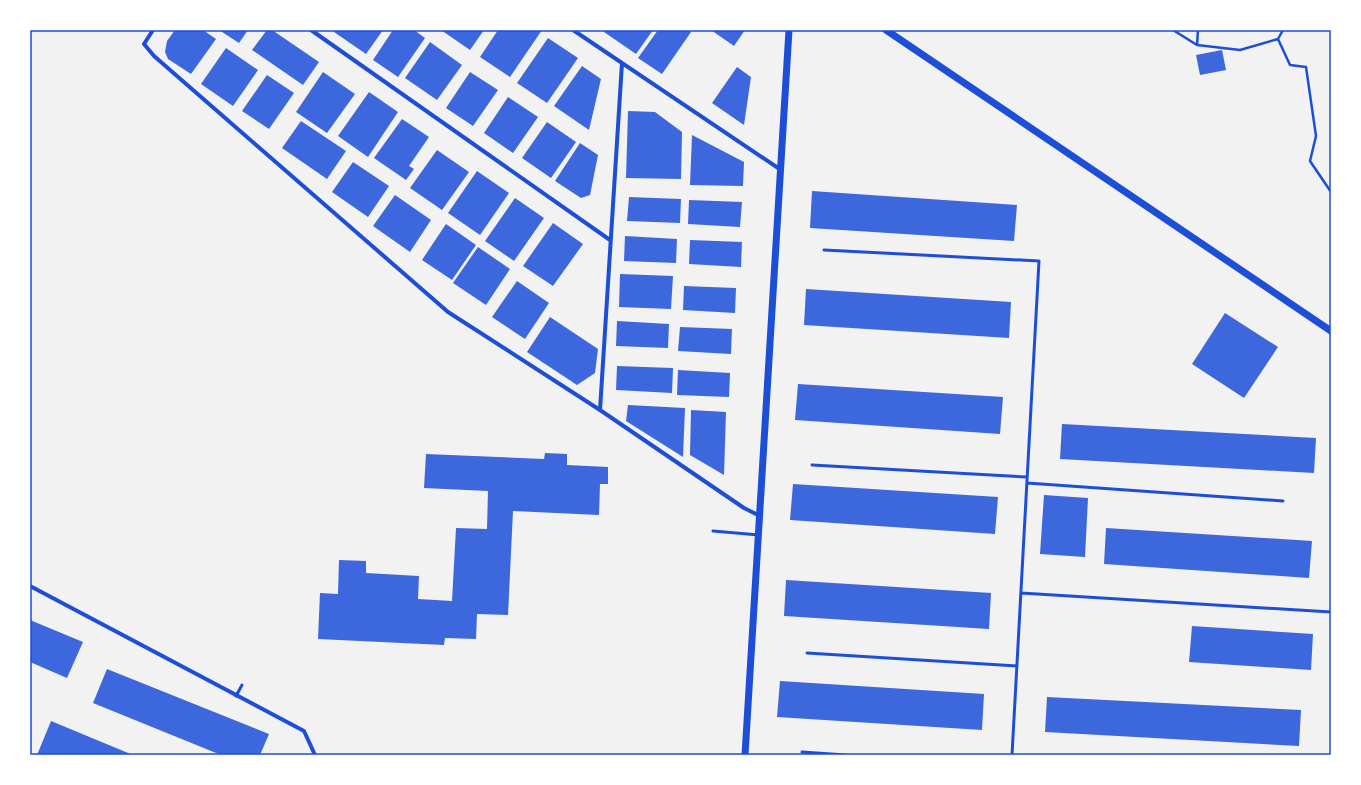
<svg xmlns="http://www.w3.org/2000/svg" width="1361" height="785" font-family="Signika,sans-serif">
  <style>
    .building { fill: #3d67dc }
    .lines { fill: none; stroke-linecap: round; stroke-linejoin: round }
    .path { stroke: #1d4ed8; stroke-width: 2.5 }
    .service { stroke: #1d4ed8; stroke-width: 3 }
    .minor { stroke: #1d4ed8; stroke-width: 4 }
    .tertiary { stroke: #1d4ed8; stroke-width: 7 }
    .neatline { fill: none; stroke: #1d4ed8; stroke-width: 1.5 }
  </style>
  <rect width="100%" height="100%" fill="#f2f2f2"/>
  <path class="building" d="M175,30H203L216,39L191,74L168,59L165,52L167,41Z
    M219,30H248L239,43Z
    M267,30H272L319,62L303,85L252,50Z
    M335,30H383L366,54L334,32Z
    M393,30H414L425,38L398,77L373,60Z
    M441,30H484L470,50Z
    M498,30H542L510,77L480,57Z
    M605,30H653L636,54L604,32Z
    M658,30H688L691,32L662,74L638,58Z
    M711,30H745L734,46Z
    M548,38L578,58L547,103L517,83Z
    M430,42L462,65L437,100L405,78Z
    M226,48L258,70L233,106L201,84Z
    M1222,50L1226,70L1200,75L1196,55Z
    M582,66L601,79L589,130L554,106Z
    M737,67L751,77L744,125L712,103Z
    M323,72L355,94L327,133L296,112Z
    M470,72L498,90L473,126L446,108Z
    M267,75L294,93L269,129L242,111Z
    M369,92L398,112L368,157L338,136Z
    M508,97L538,117L513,153L484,133Z
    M628,111L655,112L682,132L681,179L626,178Z
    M402,119L429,137L409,166L414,169L406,180L374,158Z
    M301,121L346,151L327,179L282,148Z
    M547,122L576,142L551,178L522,158Z
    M692,135L744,162L743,186L690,185Z
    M580,143L598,155L590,195L581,198L555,181Z
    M437,150L469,172L442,210L410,188Z
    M353,162L389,186L368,217L332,192Z
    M477,171L509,193L480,235L448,213Z
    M812,191L1017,205L1014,241L810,228Z
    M395,195L431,220L410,252L373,226Z
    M629,197L681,199L680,223L627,221Z
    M515,198L544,218L514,261L485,241Z
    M689,200L742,202L740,227L688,224Z
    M553,223L583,244L553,286L523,266Z
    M446,224L476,245L452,280L422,260Z
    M625,236L677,239L676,263L624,261Z
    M690,240L742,242L741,267L689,264Z
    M478,247L510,269L486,305L453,283Z
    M620,274L673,276L671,309L619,307Z
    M517,281L549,303L525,339L492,317Z
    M684,286L736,288L735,313L683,310Z
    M806,289L1011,302L1009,338L804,325Z
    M1225,313L1278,347L1244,398L1192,364Z
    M550,317L598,349L595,373L577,385L527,352Z
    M617,321L669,324L668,348L616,346Z
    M680,327L732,329L731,354L678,351Z
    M617,366L673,368L672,393L616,390Z
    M678,370L730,373L729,397L677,395Z
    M798,384L1003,397L1000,434L795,420Z
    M628,405L685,408L683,457L626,421Z
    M691,410L726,412L724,475L690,455Z
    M1062,424L1316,438L1314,473L1060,459Z
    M545,453L567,454V465L608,467V484H600L599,515L513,511L508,615L477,614L476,639L445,638L444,645L318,639L320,593L338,594L339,560L366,561V573L419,576L418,599L452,601L456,528L487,529L488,491L424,488L426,454L544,459Z
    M793,484L998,497L995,534L790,520Z
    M1044,495L1088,498L1085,557L1040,554Z
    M1106,528L1312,541L1309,578L1104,564Z
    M786,580L991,593L989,629L784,616Z
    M30,620L83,642L67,678L30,662Z
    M1192,626L1313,634L1311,670L1189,662Z
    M107,669L269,734L260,755H221L93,703Z
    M780,681L984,694L982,730L777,717Z
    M1047,697L1301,710L1299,746L1045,732Z
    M51,721L133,755H37Z"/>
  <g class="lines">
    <path class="path" d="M1173,30L1197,45L1240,50L1278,39L1283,30
      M1278,39L1290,65L1306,67L1316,136L1310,161L1331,192
      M1197,45L1198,30"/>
    <path class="service" d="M824,250L1039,261L1012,755
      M812,465L1027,477
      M1027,483L1283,501
      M713,531L759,535
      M1021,593L1331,612
      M807,653L1017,666
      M236,696L242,685
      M802,752L846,755"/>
    <path class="minor" d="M153,30L144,44L154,56L448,312L600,410L744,508L760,516
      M311,30L610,240
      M573,30L781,170
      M600,410L622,63
      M30,586L304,731L315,755"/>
    <path class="tertiary" d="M886,30L1331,331
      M745,755L789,30"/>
  </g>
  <rect width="1361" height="785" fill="none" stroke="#ffffff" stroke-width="62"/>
  <rect x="31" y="31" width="1299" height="723" class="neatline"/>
</svg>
